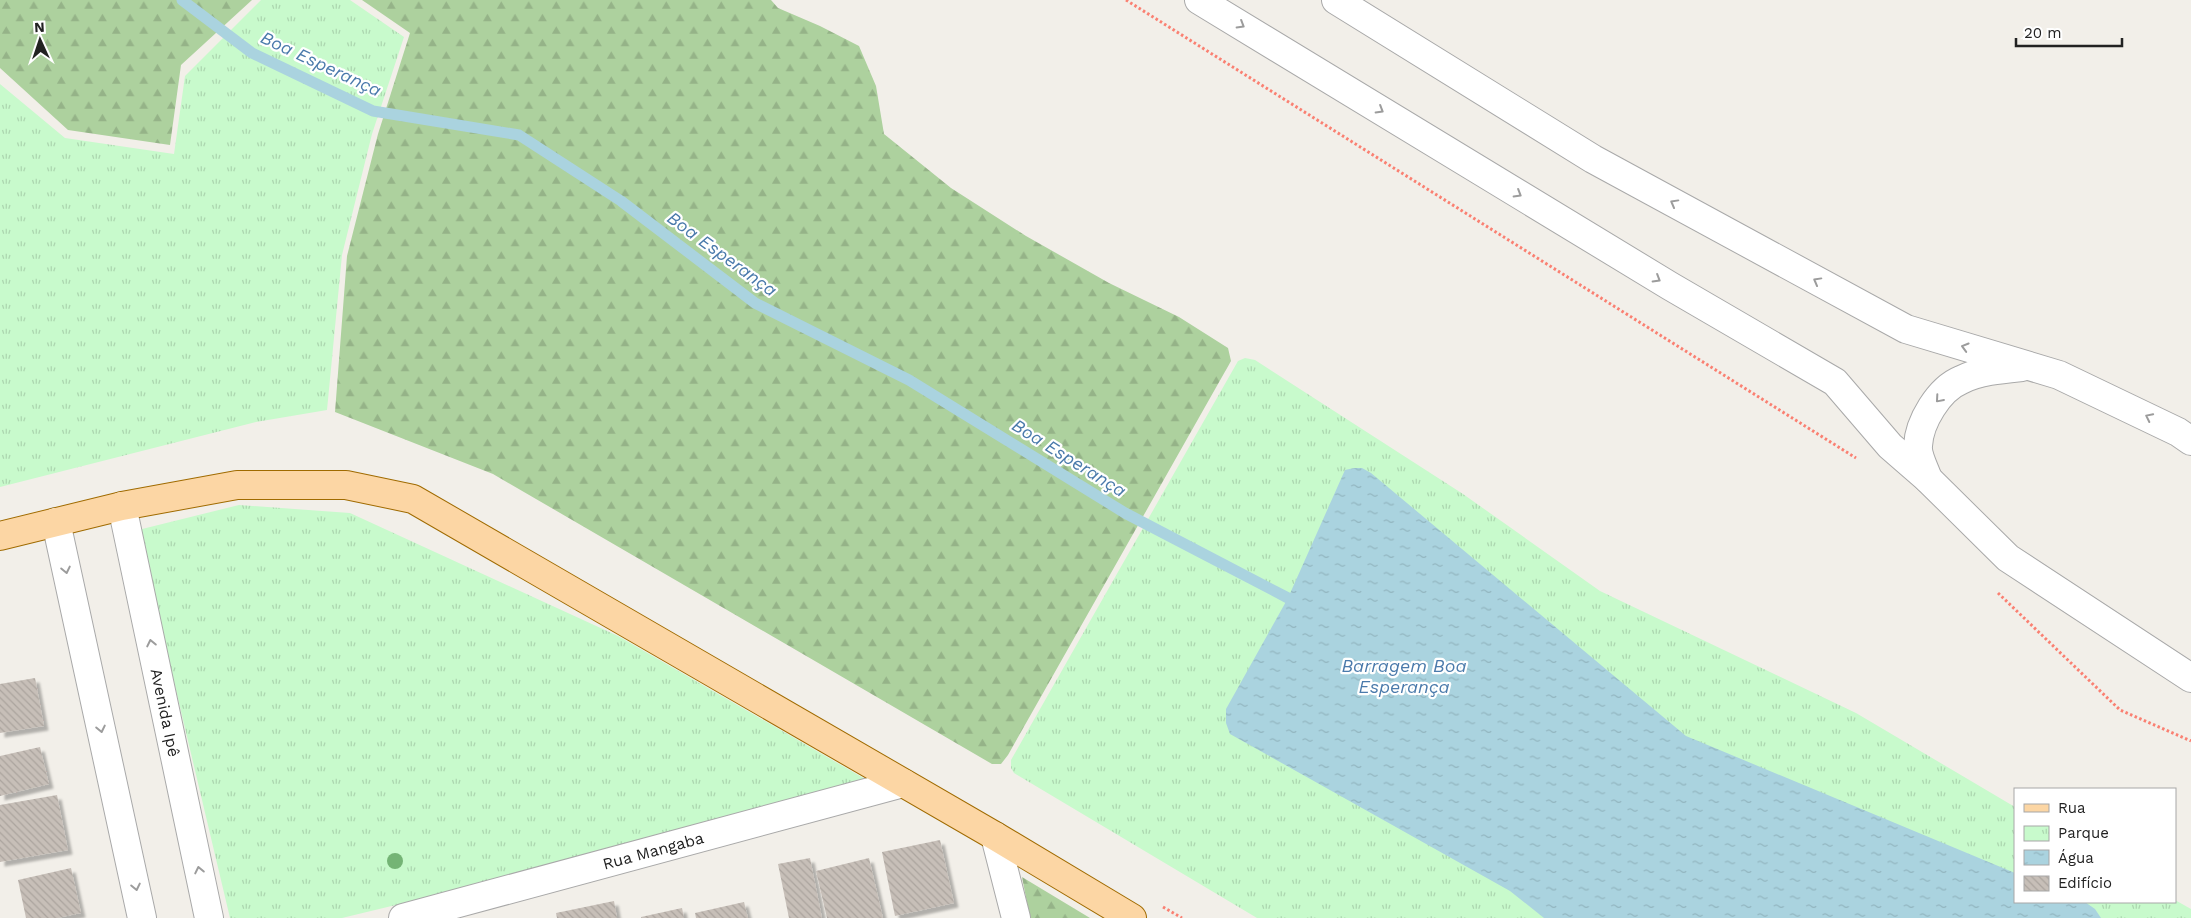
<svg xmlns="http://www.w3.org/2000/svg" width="2191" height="918" font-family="'Work Sans',sans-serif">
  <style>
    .forest { fill: url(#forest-firs) }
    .park { fill: url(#park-tufts) }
    .water { fill: url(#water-ripples) }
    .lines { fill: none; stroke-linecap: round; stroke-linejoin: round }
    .stream { stroke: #aad3df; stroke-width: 11 }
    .building { fill: url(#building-back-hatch); filter: url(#shadow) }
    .minor-casing { stroke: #a9a9a9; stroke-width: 30 }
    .major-casing { stroke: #a06b00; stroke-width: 30 }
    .path { stroke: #fa8072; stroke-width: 3; stroke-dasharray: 2.5 2.5; stroke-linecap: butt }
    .minor { stroke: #fff; stroke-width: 28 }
    .major { stroke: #fcd6a4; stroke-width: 28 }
    .tree { fill: #74b475 }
    .oneway { stroke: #9c9c9c }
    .labels { text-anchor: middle; stroke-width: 4.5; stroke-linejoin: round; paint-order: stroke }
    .street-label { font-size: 16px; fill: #222; stroke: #fff }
    .water-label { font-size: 18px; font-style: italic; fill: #4a7aab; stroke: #fff }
  </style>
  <defs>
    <pattern id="forest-firs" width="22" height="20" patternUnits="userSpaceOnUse" patternTransform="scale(1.25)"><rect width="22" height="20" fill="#add19e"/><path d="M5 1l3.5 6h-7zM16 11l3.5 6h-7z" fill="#95b388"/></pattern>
    <pattern id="park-tufts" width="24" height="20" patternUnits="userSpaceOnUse" patternTransform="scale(1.25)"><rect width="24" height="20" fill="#c8facc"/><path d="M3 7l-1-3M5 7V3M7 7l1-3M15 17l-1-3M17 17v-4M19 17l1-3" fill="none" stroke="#acd6af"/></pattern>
    <pattern id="water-ripples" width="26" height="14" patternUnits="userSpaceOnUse" patternTransform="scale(1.25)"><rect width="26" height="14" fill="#aad3df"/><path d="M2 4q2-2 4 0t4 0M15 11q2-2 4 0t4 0" fill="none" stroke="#92b5bf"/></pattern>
    <pattern id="building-back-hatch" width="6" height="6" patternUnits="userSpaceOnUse" patternTransform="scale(1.25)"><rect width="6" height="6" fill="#c7bfb8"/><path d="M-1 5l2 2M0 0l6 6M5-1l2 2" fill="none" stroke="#aba49e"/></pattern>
    <filter id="shadow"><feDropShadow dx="4.5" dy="4.5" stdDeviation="1" flood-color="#0004"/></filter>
  </defs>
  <rect width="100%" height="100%" fill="#f2efe9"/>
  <path class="forest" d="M0,0H252L181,65L170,145L68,130L0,68Z
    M362,0H771L778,8L820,26L859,46L876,86L884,134L951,188L1026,236L1109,283L1179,317L1228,348L1231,361L1008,755L1001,764H992L493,474L335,412L347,256L378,134L410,33Z
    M1022,877L1090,918H1030Z"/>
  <path class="park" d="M261,0H350L404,37L372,134L342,255L327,410L256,422L0,487V84L65,138L174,154L185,76Z
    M1245,358L1255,360L1463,494L1600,591L1856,713L2015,807V902H2175V900L2191,909V918H1257L1014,773L1011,768V760L1238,361Z
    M239,505L350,513L618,636L872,783L499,880L342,918H230L138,530Z"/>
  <path class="water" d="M1354,468H1362L1371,473L1686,736L2015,873V902H2085L2095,909L2101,918H1544L1510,891L1230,734L1226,723V709L1288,598L1345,470Z"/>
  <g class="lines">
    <path class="stream" d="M182,0L252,53L373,111L519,135L621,201L755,303L909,380L1125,513L1288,598"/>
  </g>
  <path class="building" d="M35,678L44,726L0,733V684Z
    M40,747L49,784L0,796V756Z
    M57,795L68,850L0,862V805Z
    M940,840L954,903L895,916L882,852Z
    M810,858L822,918H789L778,864Z
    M869,858L883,918H827L816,871Z
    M71,868L81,913L57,918H26L18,880Z
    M614,901L617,918H557L556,913Z
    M744,902L748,918H696L695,913Z
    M682,908L684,918H641V917Z"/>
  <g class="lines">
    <g class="minor-casing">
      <g id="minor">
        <path d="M1199,0L1670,286L1835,382L1890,446L1928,479L2008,558L2191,678"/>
        <path d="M1336,0L1593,159L1906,329L2059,375L2178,432L2191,441"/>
        <path d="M1928,479C1925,470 1917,455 1918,446C1919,422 1939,389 1961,380C1979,371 2002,369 2022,367"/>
        <path id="s1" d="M122,506L209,918"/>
        <path d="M56,522L142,918"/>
        <path d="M995,836L1016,918"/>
        <path id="s2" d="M403,918L903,783"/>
      </g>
    </g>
    <g class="major-casing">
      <path id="major" d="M0,536L122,506L237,485H346L413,499L995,836L1132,918"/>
    </g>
    <path class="path" d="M1126,0L1856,458
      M1998,593L2120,710L2191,741
      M1163,907L1182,918"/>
    <use href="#minor" class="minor"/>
    <use href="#major" class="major"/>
  </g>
  <circle class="tree" cx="395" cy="861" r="8"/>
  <defs><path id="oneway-chevron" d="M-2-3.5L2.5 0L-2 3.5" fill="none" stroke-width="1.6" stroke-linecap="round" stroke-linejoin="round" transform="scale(1.25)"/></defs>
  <g class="oneway">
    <use href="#oneway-chevron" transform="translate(1241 25) rotate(31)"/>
    <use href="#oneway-chevron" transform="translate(1380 110) rotate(31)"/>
    <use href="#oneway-chevron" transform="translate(1518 194) rotate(31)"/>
    <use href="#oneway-chevron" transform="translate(1674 203) rotate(-151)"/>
    <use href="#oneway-chevron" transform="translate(1657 279) rotate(31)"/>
    <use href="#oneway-chevron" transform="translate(1817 281) rotate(-151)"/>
    <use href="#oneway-chevron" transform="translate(1965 347) rotate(-164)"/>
    <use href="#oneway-chevron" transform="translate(1939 399) rotate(131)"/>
    <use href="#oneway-chevron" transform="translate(2149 417) rotate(-154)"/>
    <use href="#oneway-chevron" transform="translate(66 570) rotate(78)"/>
    <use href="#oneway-chevron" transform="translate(151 643) rotate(-102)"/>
    <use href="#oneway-chevron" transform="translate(101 729) rotate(78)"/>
    <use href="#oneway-chevron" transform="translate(199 870) rotate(-102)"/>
    <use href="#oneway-chevron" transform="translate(136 887) rotate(78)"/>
  </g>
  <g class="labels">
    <g class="street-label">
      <text dy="6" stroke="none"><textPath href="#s1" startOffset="211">Avenida Ipê</textPath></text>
      <text dy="6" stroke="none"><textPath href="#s2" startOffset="259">Rua Mangaba</textPath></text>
    </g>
    <g class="water-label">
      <text transform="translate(321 64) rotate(25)" y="6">Boa Esperança</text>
      <text transform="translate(722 254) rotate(36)" y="6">Boa Esperança</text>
      <text transform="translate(1069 458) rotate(32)" y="6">Boa Esperança</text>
      <text x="1404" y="672">Barragem Boa<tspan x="1404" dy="21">Esperança</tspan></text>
    </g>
  </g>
  <rect x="2014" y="788" width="162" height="115" fill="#ffffff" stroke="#a7a7a7"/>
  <rect x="2024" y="804" width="25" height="8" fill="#fcd6a4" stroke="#a7a7a7"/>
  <text x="2058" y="813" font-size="15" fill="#222222">Rua</text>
  <rect x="2024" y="826" width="25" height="15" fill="url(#park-tufts)" stroke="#a7a7a7"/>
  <text x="2058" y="838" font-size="15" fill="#222222">Parque</text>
  <rect x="2024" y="850" width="25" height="15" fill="url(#water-ripples)" stroke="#a7a7a7"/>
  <text x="2058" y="863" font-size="15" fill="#222222">Água</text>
  <rect x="2024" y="876" width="25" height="15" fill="url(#building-back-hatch)" stroke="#a7a7a7"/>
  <text x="2058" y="888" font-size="15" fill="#222222">Edifício</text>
  <g transform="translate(40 40) rotate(357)" stroke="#ffffff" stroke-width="4" paint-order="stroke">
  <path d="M0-4L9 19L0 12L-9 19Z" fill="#222222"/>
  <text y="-8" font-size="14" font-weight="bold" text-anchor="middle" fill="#222222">N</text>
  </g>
  <path d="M2016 38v8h106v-8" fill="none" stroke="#222222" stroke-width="2.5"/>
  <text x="2024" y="38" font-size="15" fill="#222222" stroke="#ffffff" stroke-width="4" paint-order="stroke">20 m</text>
</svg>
